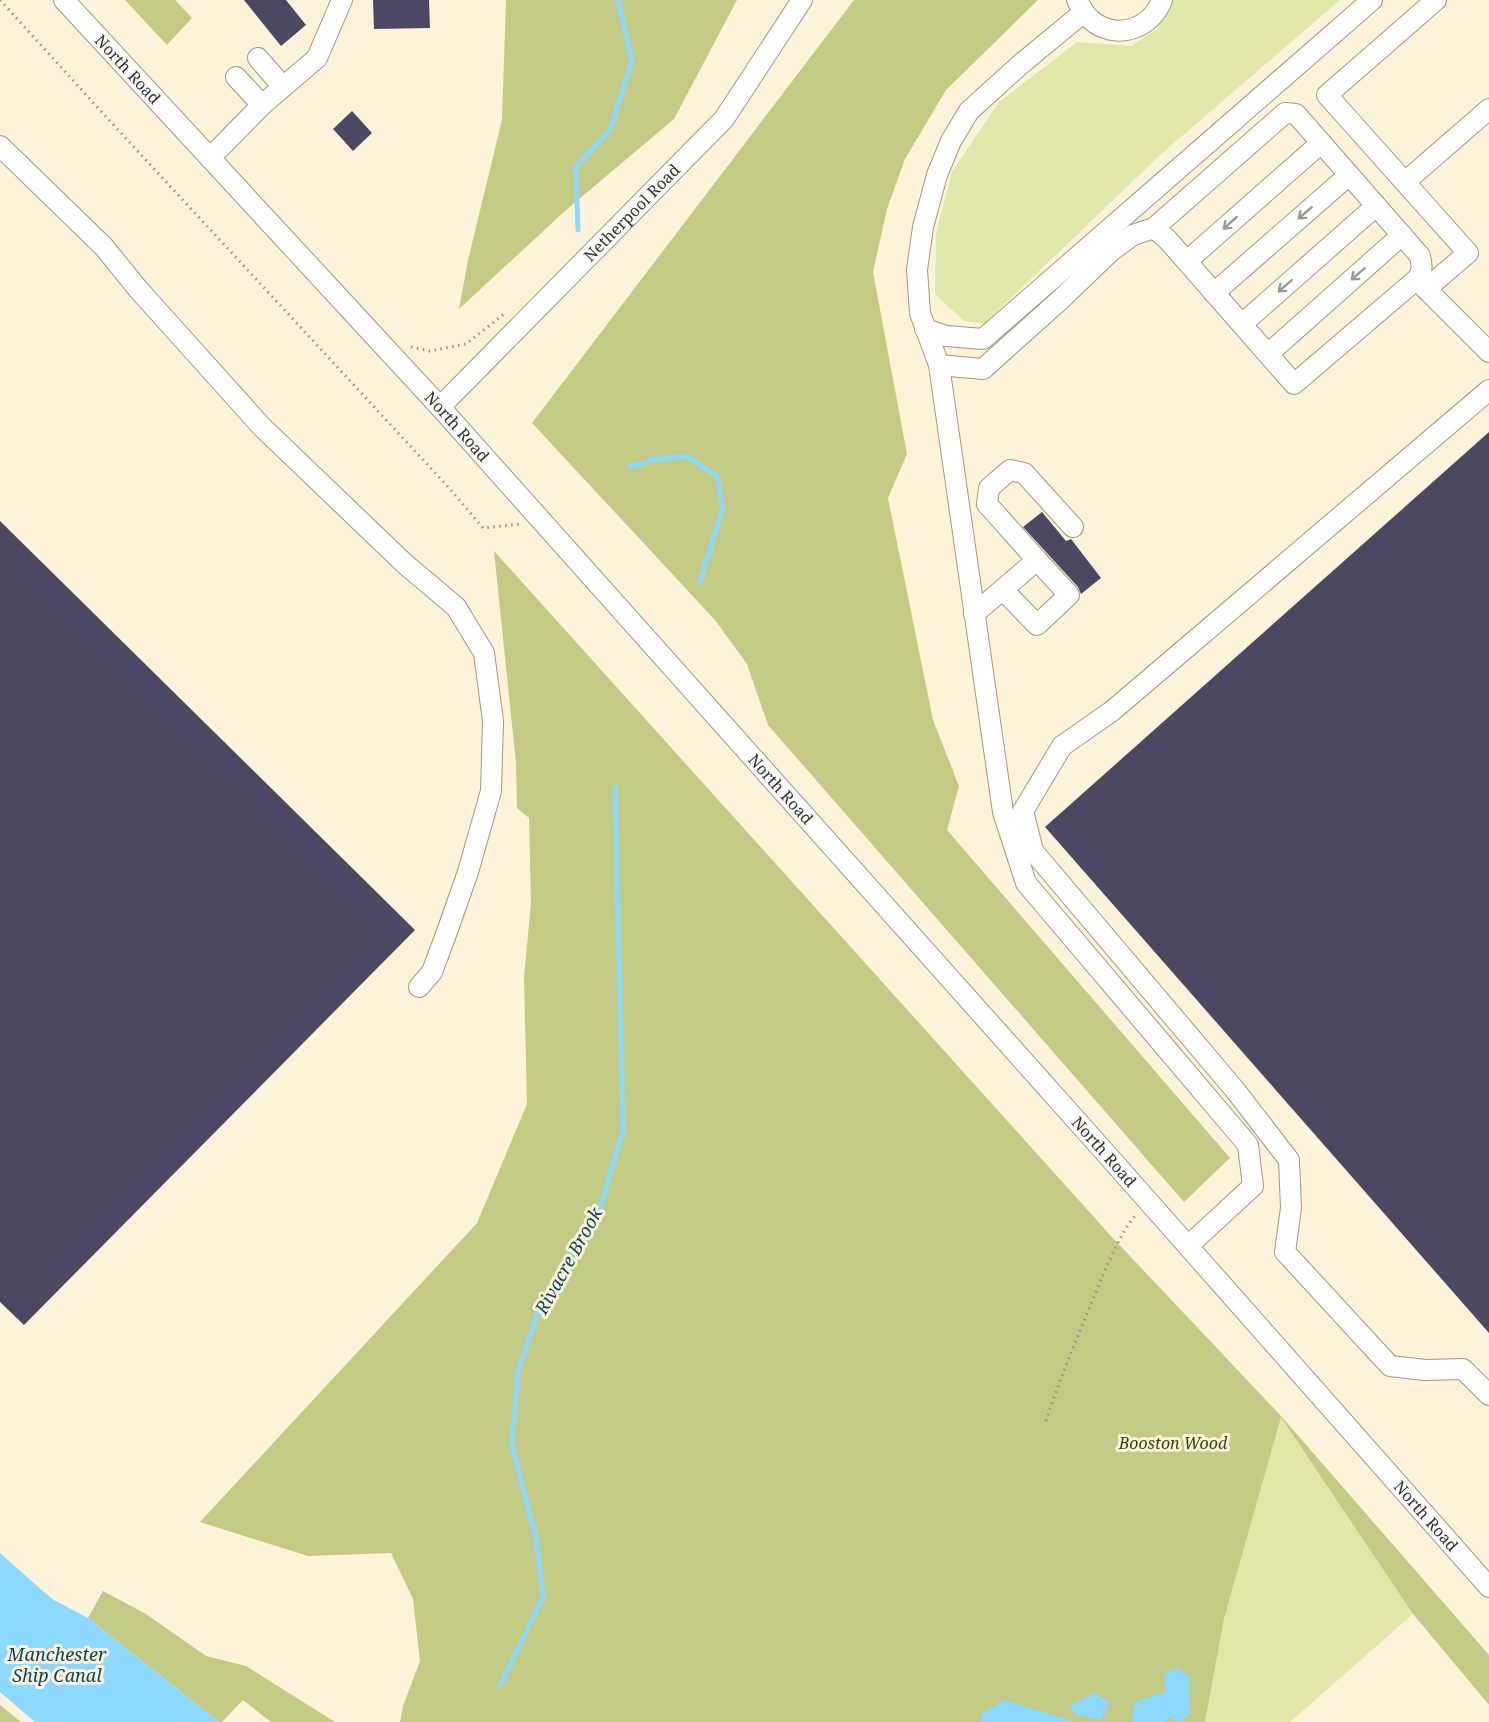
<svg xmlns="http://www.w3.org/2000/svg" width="1489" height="1722" font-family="'Noto Serif',serif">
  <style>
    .green { fill: #e0e7a9 }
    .forest { fill: #c3ca83 }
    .water { fill: #8bd9fe }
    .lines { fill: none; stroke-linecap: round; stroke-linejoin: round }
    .stream { stroke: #8bd9fe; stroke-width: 5 }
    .building { fill: #4c4762 }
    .minor-casing { stroke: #a5977a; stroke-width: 22 }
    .path { stroke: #9a917f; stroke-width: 3; stroke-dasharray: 1.5 4.5; stroke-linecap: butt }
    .minor { stroke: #fff; stroke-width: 20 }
    .oneway { stroke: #9b9892 }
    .labels { text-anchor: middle; stroke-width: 6; stroke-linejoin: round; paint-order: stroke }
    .street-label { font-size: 16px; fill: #373125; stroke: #fef2d9 }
    .park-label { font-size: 16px; font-style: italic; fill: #3d4009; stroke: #fef2d9 }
    .water-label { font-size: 18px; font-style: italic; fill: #054a63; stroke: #fef2d9 }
  </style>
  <rect width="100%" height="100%" fill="#fef2d9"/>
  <path class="green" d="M1172,0H1340L1160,155L984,324L964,321L935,294L936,234L952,172L999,102L1077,42L1131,46L1157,29Z
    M1281,1416L1413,1614L1290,1722H1205L1224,1619Z"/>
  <path class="forest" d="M125,0H175L192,18L167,45Z
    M506,0H737L674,119L565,211L459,309L468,260L502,120Z
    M854,0H1038L946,90L905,159L887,209L873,272L907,454L888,498L933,720L959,786L947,830L1230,1158L1184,1202L768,725L747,664L715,620L532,423Z
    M494,551L1111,1236L1281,1416L1489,1655V1705L1413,1614L1281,1417L1224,1619L1205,1722H400L403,1706L420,1661L413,1599L391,1553L308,1556L200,1522L477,1223L527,1104L524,977L531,903L529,818L517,808L516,763Z
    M103,1591L146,1614L206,1656L246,1666L335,1722H271L243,1700L222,1722H219L88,1618Z
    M0,1705L21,1722H0Z"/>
  <path class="water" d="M0,1553L52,1599L88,1618L219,1722H35L0,1692Z
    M1178,1668L1189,1676L1190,1714L1181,1722H1177L1169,1717L1165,1722H1132L1135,1702L1166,1692L1164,1674Z
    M1095,1693L1110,1703L1101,1720L1075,1714L1070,1705Z
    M1005,1700L1075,1722H980L982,1713Z"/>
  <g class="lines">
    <path class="stream" d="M578,230L576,167L610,130L632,61L618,0
      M630,467L652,460L687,456L717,476L723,508L700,582
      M500,1686L543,1597L536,1538L512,1445L518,1371L541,1304L601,1205L623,1131L615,787"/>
  </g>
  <path class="building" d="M244,0H286L306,25L281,46Z
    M373,0H429L430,28L374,29Z
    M352,111L372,133L353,151L333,129Z
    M1489,432V1333L1045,827Z
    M1042,512L1066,541L1071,539L1101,578L1081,594L1078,587L1023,527Z
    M0,521L415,930L24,1325L0,1302Z"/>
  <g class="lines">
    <g class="minor-casing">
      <g id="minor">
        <path id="s1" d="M64,0L440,407L1110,1158L1489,1587"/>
        <path d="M1077,0C1082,9 1086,17 1095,23C1120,40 1152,27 1162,0"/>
        <path d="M1084,12L1021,64L969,111L951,141L937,175L923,227L917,270L920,313L939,365L983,369L1060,300L1110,252L1133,235L1154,228L1167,239L1294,384L1417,279C1423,272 1422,265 1420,256L1296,114L1285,113L1154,228"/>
        <path d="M258,58L283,87"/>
        <path d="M236,77L262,105"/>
        <path d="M0,146L104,247L138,289L262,427L405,564L456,607L484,653L493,721L491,791L468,872L448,929L432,972L419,987"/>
        <path d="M210,158L262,105L317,58L342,0"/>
        <path d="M1405,182L1489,109"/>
        <path d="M1187,261L1321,143"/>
        <path d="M1419,282L1489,352"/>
        <path d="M1426,289L1468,253L1327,95L1436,0"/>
        <path d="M1214,293L1349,175"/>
        <path d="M1242,324L1376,206"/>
        <path d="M925,329L946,336L983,339L1372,0"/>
        <path d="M1268,354L1402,235"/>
        <path d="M939,365L1003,812L1026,883L1248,1145L1253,1186L1188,1246"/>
        <path d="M1489,390L1112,711L1062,746L1023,811L1033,851L1235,1090L1289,1160L1291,1208L1285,1252L1390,1366L1425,1370L1463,1369L1489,1395"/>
        <path id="s2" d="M440,407L724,119L802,0"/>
        <path d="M1003,590L1037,625L1069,595L1037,560"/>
        <path d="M974,614L1037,560L987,504L989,488L1010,470L1024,473L1073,527"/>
      </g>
    </g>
    <path class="path" d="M0,0L109,120L450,489L483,528L521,524
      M411,347L430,351L466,344L504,314
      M1046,1421C1059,1381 1075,1343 1091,1304C1104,1273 1116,1239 1137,1213"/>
    <use href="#minor" class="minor"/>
  </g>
  <defs><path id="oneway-shaft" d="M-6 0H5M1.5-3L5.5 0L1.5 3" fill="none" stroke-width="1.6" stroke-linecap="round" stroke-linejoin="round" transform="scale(1.5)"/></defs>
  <g class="oneway">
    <use href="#oneway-shaft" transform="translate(1305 213) rotate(139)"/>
    <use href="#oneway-shaft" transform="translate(1230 223) rotate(138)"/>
    <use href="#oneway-shaft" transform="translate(1358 274) rotate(139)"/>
    <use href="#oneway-shaft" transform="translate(1285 286) rotate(139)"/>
  </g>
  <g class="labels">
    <g class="street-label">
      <text dy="6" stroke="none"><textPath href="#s1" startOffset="94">North Road</textPath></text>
      <text dy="6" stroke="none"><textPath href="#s2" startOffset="273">Netherpool Road</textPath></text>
      <text dy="6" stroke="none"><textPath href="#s1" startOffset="580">North Road</textPath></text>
      <text dy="6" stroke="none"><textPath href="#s1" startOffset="1066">North Road</textPath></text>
      <text dy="6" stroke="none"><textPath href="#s1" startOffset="1552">North Road</textPath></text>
      <text dy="6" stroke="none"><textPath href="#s1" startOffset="2038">North Road</textPath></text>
    </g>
    <g class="park-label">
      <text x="1173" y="1449">Booston Wood</text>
    </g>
    <g class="water-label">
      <text transform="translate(569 1261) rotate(-61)" y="6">Rivacre Brook</text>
      <text x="57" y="1661">Manchester<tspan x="57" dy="21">Ship Canal</tspan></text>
    </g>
  </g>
</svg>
